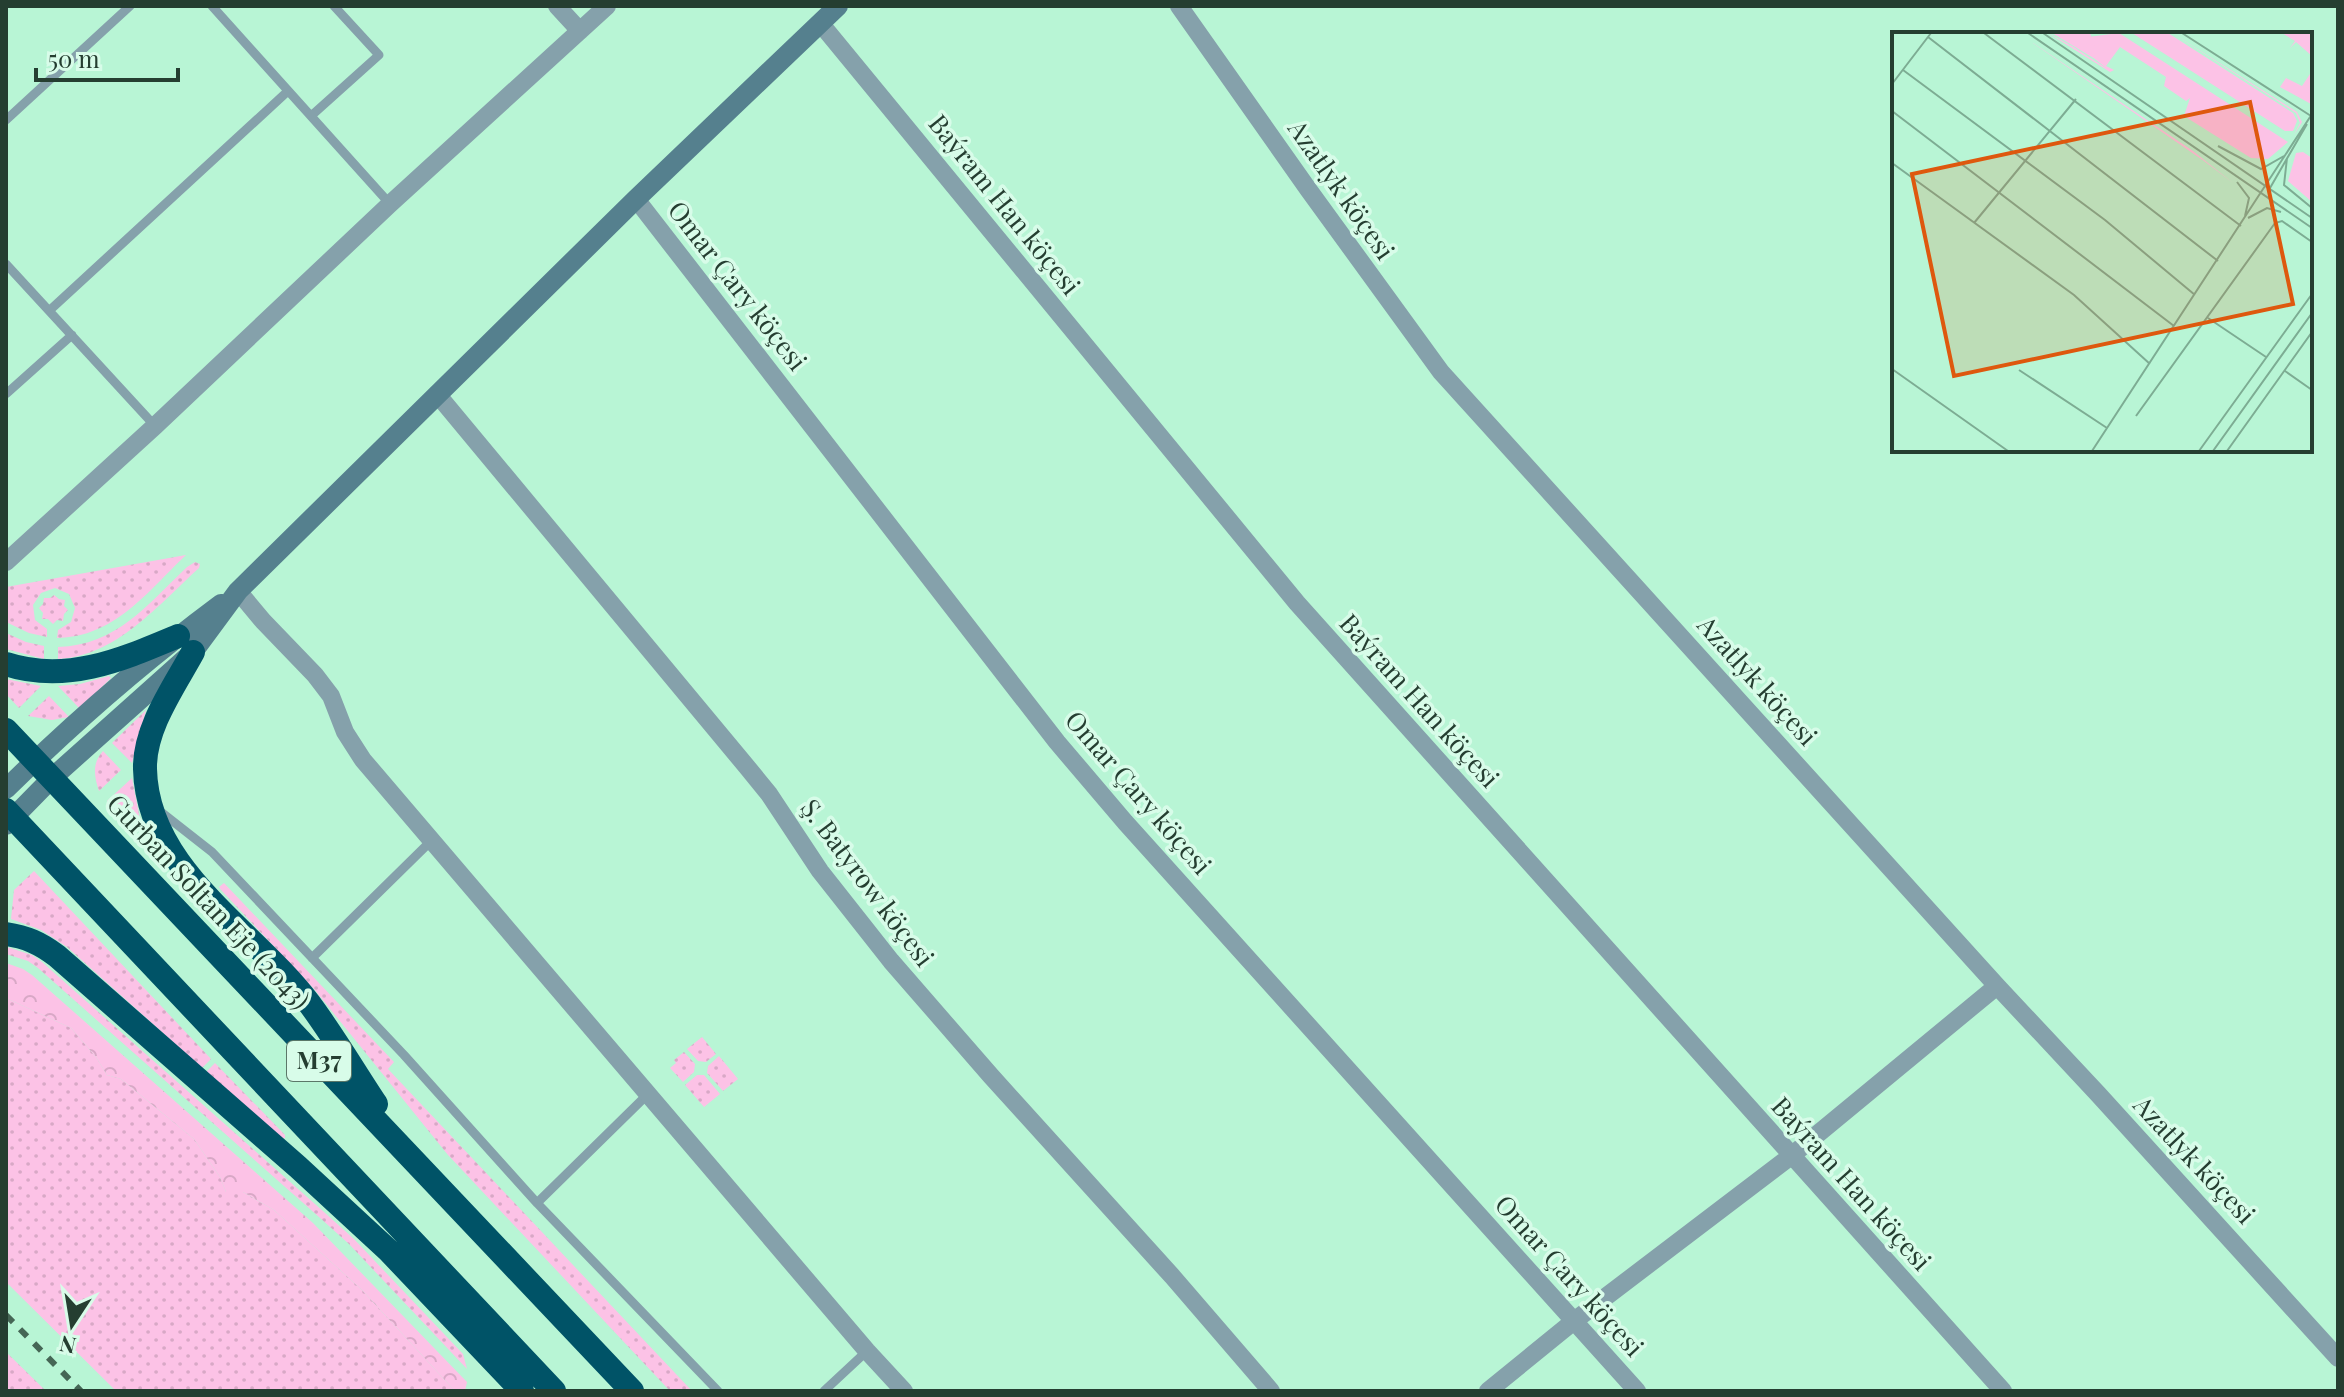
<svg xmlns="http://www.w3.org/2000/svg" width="2344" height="1397" font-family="'Playfair Display',serif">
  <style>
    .grass { fill: url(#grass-dots) }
    .forest { fill: url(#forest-crowns) }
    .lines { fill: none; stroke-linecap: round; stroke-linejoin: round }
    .lane { stroke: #85a1ab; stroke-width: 9 }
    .street { stroke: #85a1ab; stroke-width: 18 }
    .secondary { stroke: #55808e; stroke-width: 20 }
    .highway { stroke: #005367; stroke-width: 24 }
    .rail { stroke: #456655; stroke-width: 6; stroke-dasharray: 10 10; stroke-linecap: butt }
    .labels { text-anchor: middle; stroke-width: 7; stroke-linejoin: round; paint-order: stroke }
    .shield { fill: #d8fce9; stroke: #5b7768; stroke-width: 2 }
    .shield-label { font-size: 24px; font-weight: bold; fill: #253e31 }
    .street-label { font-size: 26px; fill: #253e31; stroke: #d8fce9 }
    .inset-road { fill: none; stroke: #7dac93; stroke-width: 2 }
    .view { fill: #de580e; fill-opacity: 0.15; stroke: #de580e; stroke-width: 4 }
    .inset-edge { fill: none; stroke: #253e31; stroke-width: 4 }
  </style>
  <defs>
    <pattern id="grass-dots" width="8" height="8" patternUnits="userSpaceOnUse" patternTransform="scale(2)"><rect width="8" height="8" fill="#fcc2e6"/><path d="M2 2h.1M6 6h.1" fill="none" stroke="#d8a8c6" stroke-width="1.8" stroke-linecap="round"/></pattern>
    <pattern id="forest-crowns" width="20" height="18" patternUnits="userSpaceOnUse" patternTransform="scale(2)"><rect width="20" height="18" fill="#fcc2e6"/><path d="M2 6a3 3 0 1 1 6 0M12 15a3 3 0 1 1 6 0" fill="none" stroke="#d8a8c6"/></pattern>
  </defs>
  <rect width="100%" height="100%" fill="#b8f5d5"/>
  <path class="grass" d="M186,555C147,592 115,637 57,638L58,630L71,622L75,608L69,594L55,588L41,593L33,605L35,620L47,629V637L29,633L6,622V587Z
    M195,562L200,564L199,568C158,605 117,656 58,659V647C117,645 147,605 187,567Z
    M54,595L59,599L65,600L64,606L68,610L64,614L63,621L57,620L53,624L48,619H42L43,613L39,608L43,604L44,598H50Z
    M6,633L26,642L44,646V659L6,649Z
    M109,676L111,678L80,709L58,686L80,684Z
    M6,679L41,686L19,708L6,694Z
    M49,696L69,717L52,720L28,716Z
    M146,710L132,763L112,743Z
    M103,751L121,770L99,791C94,776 92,763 103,751Z
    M132,778L143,835L107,801Z
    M34,871L211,1059L202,1068L67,947L41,930L11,919L14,890Z
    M224,883L394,1062L388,1069L692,1391H670L448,1155L314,989L221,890L219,887Z
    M7,947L32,955L42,962L324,1212L354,1239L463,1354L467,1369L349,1244L319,1217L38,968L28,961L6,954Z
    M6,998L71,1028L96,1057L107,1075L121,1079L194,1139L220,1177L226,1192H243L274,1210L362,1290L455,1391H116L6,1282Z
    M702,1037L716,1054L706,1062L698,1061L687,1049Z
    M684,1052L695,1064L694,1072L683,1082L670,1068L676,1063L674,1060Z
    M719,1056L738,1079L723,1091L707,1073L708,1066Z
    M215,1063L285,1135V1138L282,1139L206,1072Z
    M697,1075H704L720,1094L704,1107L685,1085Z
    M6,1352L46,1391H6Z"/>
  <path class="forest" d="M6,963L23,969L32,975L313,1223L467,1382L465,1391H455L362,1290L274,1210L243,1192H226L220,1177L194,1139L121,1079L107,1075L96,1057L71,1028L6,998Z"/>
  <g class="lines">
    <path class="lane" d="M212,6L390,204
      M311,116L379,55L334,6
      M6,120L130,6
      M6,264L155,426
      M50,310L288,91
      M6,394L72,335
      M161,812L212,852L404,1055L537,1203L718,1391
      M312,958L432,840
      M537,1203L648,1094
      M824,1391L867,1351"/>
    <path class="street" d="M557,6L580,31
      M1179,6L1308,189L1441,372L1997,986L2098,1094L2338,1358
      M821,24L1297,603L2003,1391
      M636,199L1057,742L1125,822L1637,1391
      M437,394L747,767L769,794L820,871L891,961L991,1076L1172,1276L1271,1391
      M6,562L155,426L390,204L607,6
      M238,591L263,621L315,675L331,696L345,732L363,760L867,1351L904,1391
      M1488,1391L1574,1321L1791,1156L1997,986"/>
    <path class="secondary" d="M6,789C72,724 147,659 221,604
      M6,825L52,778L193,652L238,591L636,199L838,6"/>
    <path class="highway" d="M193,652C174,687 144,728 145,769C147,870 254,930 309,1003C333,1035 354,1071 376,1104
      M6,664C67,684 123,659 178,636
      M6,730L632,1391
      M6,810L554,1391
      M6,934C26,937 40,943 57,956L298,1167L389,1251L522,1391"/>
    <path class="rail" d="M6,1315L81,1391"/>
  </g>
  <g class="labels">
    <rect class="shield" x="287" y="1041" width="64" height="40" rx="6"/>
    <g class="shield-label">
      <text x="319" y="1069">M37</text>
    </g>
    <g class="street-label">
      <text transform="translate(1341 190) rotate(55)" y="9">Azatlyk köçesi</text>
      <text transform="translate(1004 205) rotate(51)" y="9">Baýram Han köçesi</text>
      <text transform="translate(737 286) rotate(52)" y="9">Omar Çary köçesi</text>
      <text transform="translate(1757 681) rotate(48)" y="9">Azatlyk köçesi</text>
      <text transform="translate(1419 701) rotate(48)" y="9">Baýram Han köçesi</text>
      <text transform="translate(1138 793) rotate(49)" y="9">Omar Çary köçesi</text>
      <text transform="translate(867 883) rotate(53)" y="9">Ş. Batyrow köçesi</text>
      <text transform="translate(208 902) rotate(47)" y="9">Gurban Soltan Eje (2043)</text>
      <text transform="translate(2194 1160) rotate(47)" y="9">Azatlyk köçesi</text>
      <text transform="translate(1851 1184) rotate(48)" y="9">Baýram Han köçesi</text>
      <text transform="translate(1569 1276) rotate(48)" y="9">Omar Çary köçesi</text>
    </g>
  </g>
  <g transform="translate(1892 32)">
    <rect width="420" height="420" fill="#b8f5d5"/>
    <path d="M156,1L180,14L214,36L203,27L196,5L227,1L396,110L376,127L359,126L292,84L298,66L294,69L272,54L274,45L228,15L214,34L222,38L218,40ZM240,1H276L401,81L405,89L401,99H393ZM280,1L405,80L410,90L402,103L408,91L404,81ZM390,1H420V24L404,10L398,16L403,9ZM135,7L301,119L341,151L312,129ZM420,39L419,72L388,55L394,46L410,54ZM411,120L420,126V170L396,149L404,121Z" fill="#fcc2e6"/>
    <path d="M160,1H198L206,23L203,27Z" fill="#fcc2e6"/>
    <path class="inset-road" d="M92,1L349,194M136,1L420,196M151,1L420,186M290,1L419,84M36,5L326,229M11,38L213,188L303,263M0,52L39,1M0,79L282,294M326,114L369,137L392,124M395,126L392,153L420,176M0,131L182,263L258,332M345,150L357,166L353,184M378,156L415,92M356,186L375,176L389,180M82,191L184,67M316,286L374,325M0,337L116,419M127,338L215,396M393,339L420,358M244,384L383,191L390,189L420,210M200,419L420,82M307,419L420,262M321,419L420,281M335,419L420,300"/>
    <path class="view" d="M358,70L401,272L62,344L20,142Z"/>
    <rect width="420" height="420" class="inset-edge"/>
  </g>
  <rect width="2344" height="1397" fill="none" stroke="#253e31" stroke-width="16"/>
  <g transform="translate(72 1325) rotate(192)" stroke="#d8fce9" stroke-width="6" paint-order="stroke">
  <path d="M0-6L14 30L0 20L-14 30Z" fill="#253e31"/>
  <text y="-12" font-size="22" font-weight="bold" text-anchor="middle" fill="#253e31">N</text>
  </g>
  <path d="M36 68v12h142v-12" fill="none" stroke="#253e31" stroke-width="4"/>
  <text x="48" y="68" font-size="24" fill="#253e31" stroke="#d8fce9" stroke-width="6" paint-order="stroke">50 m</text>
</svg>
